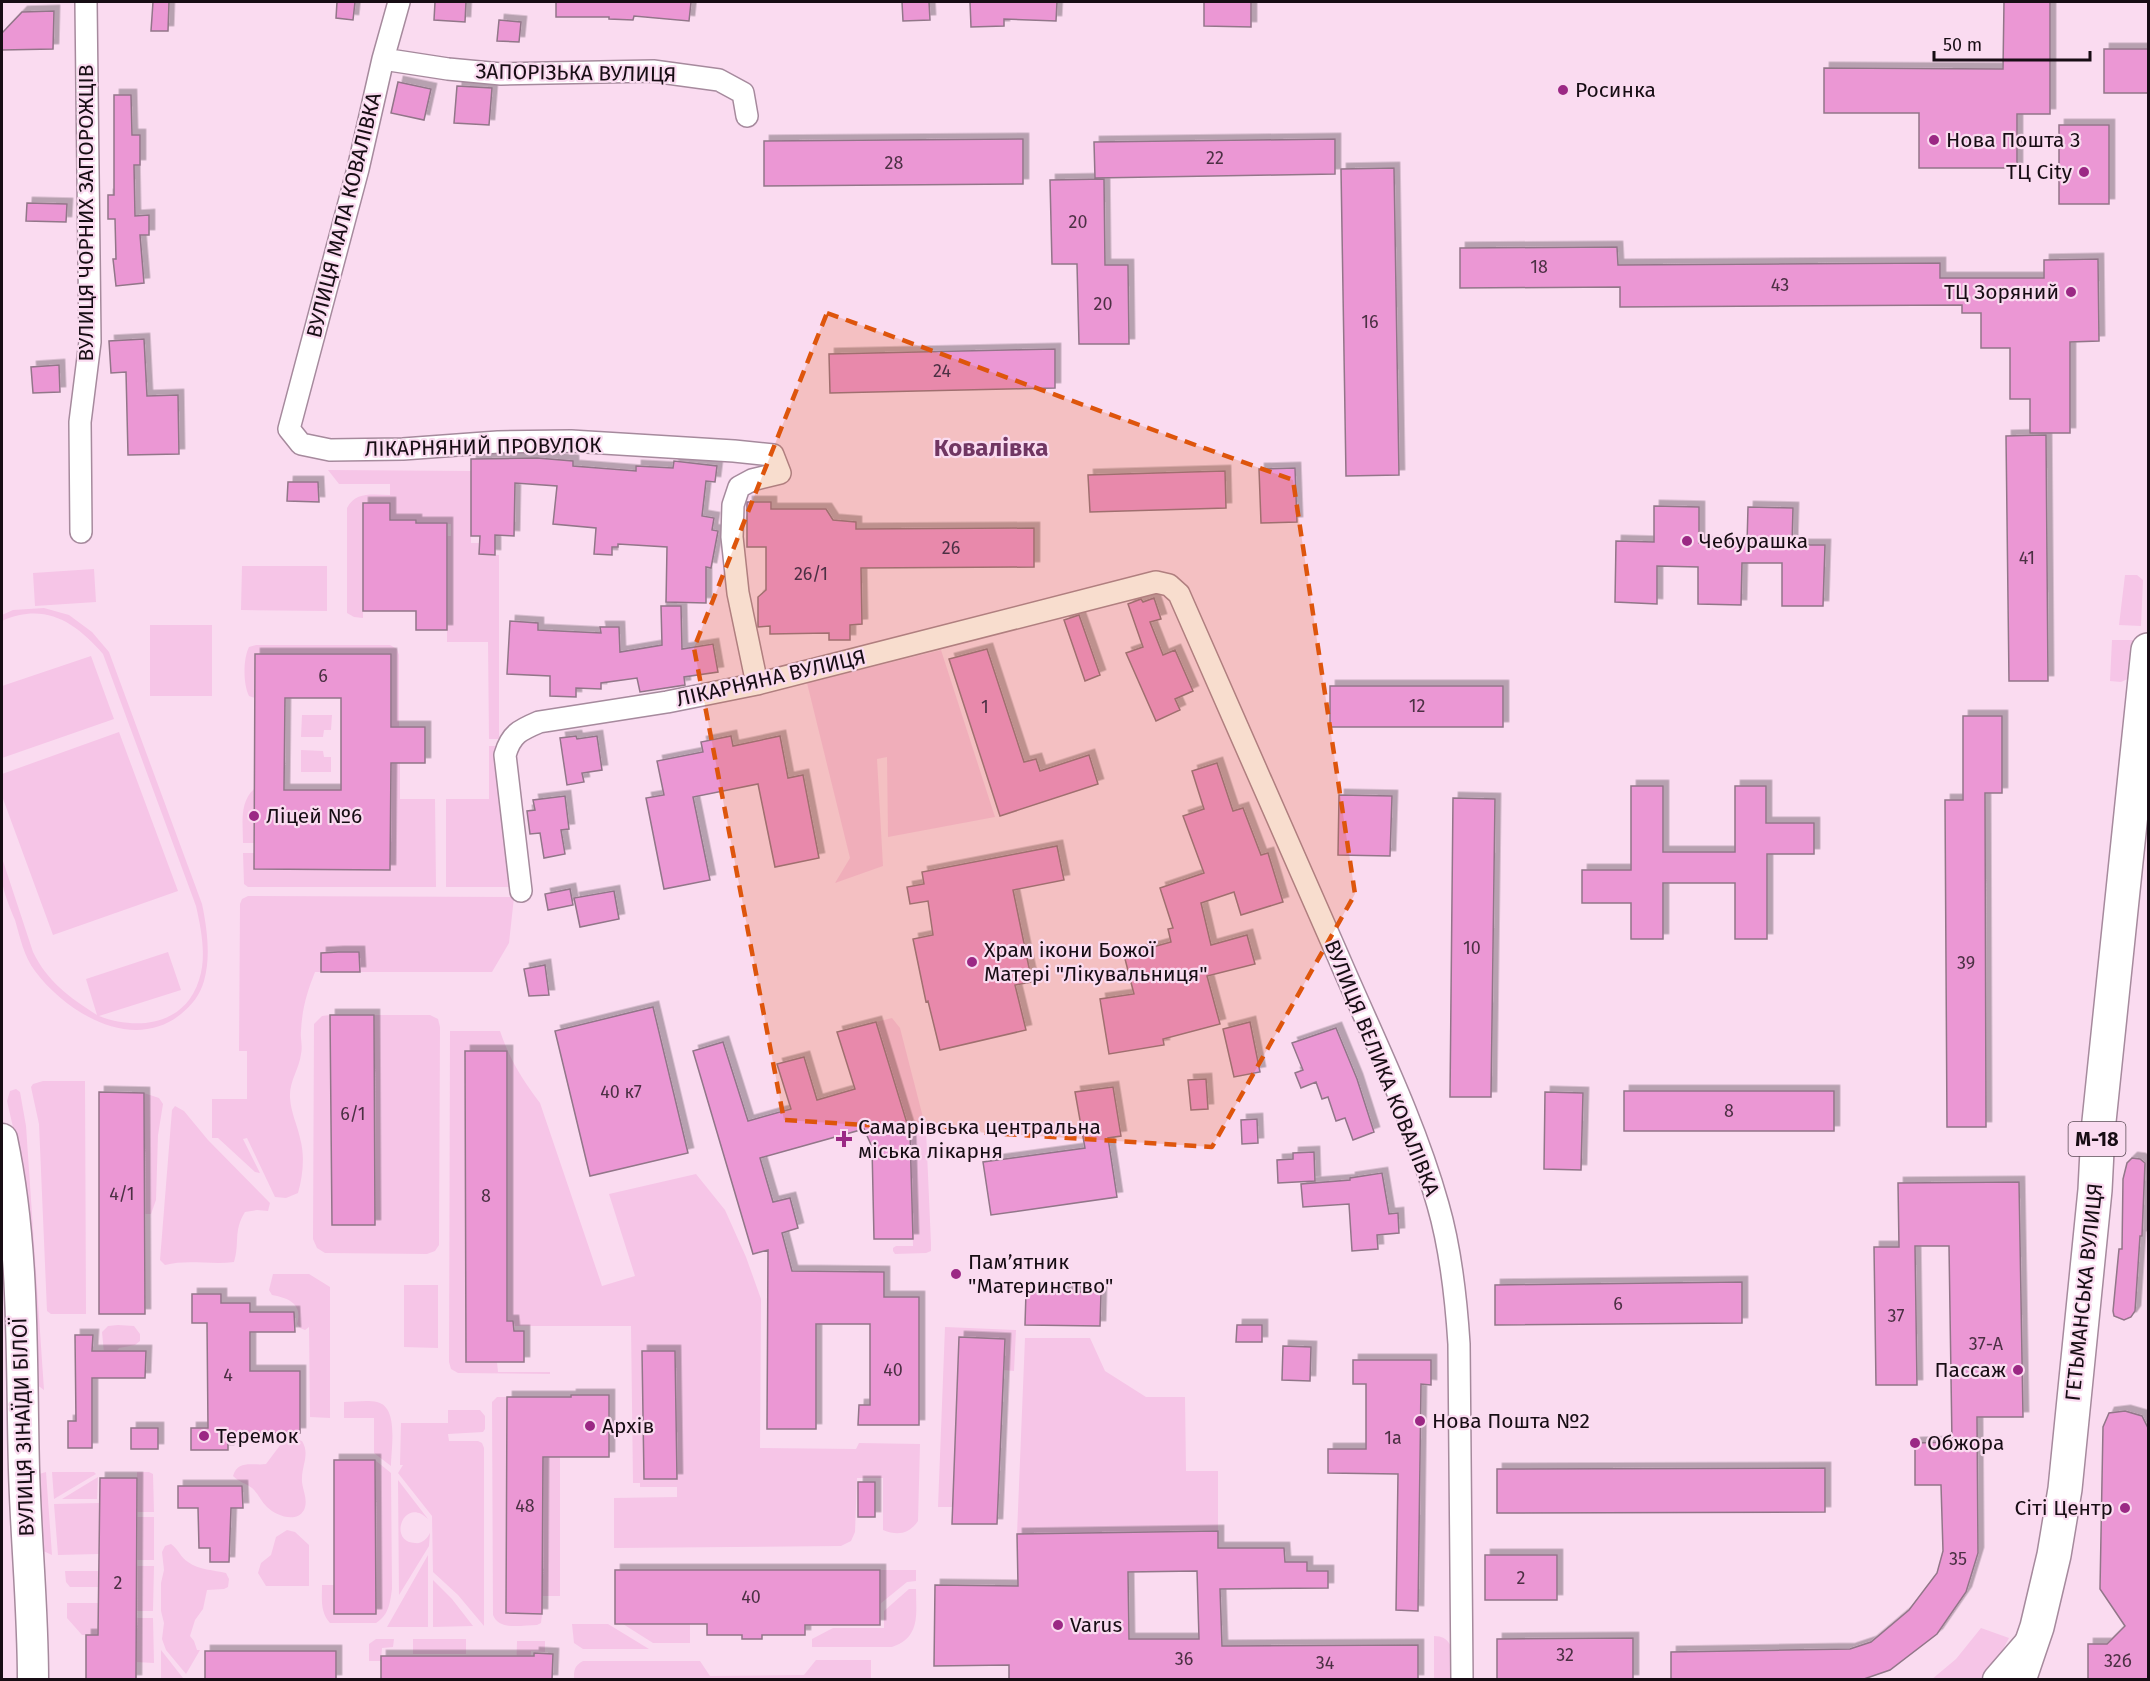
<svg xmlns="http://www.w3.org/2000/svg" width="2150" height="1681" font-family="'Fira Sans',sans-serif">
  <style>
    .green { fill: #f6c5e7; fill-rule: evenodd }
    .building { fill: #eb97d4; stroke: #927689; stroke-width: 1.5; fill-rule: evenodd; filter: url(#shadow) }
    .lines { fill: none; stroke-linecap: round; stroke-linejoin: round }
    .street-casing { stroke: #a68a9d; stroke-width: 24 }
    .secondary-casing { stroke: #a68a9d; stroke-width: 33 }
    .highway-casing { stroke: #a68a9d; stroke-width: 36 }
    .street { stroke: #fff; stroke-width: 21 }
    .secondary { stroke: #fff; stroke-width: 30 }
    .highway { stroke: #fff; stroke-width: 33 }
    .marked { fill: #de550c; fill-opacity: 0.2; stroke: #de550c; stroke-width: 4.5; stroke-dasharray: 12 8; stroke-linejoin: round }
    .poi-dot { fill: #9b2884; stroke: #fadbf0; stroke-width: 2 }
    .labels { text-anchor: middle; stroke-width: 4.5; stroke-linejoin: round; paint-order: stroke }
    .number-label { font-size: 18px; fill: #4c3044 }
    .shield { fill: #fadbf0; stroke: #5b4b56; stroke-width: 1.5 }
    .shield-label { font-size: 20px; font-weight: bold; fill: #170d14 }
    .street-label { font-size: 21px; fill: #170d14; stroke: #fadbf0 }
    .poi-label { font-size: 21px; fill: #170d14; stroke: #fadbf0; text-anchor: start }
    .quarter-label { font-size: 24px; font-weight: bold; fill: #703662; stroke: #fadbf0 }
  </style>
  <defs>
    <filter id="shadow"><feDropShadow dx="5.5" dy="-5.5" stdDeviation="0" flood-color="#0004"/></filter>
  </defs>
  <rect width="100%" height="100%" fill="#fadbf0"/>
  <path class="green" d="M328,470L471,471V543H479V554L499,555V739H489L488,642H447V536H451V524L423,523L416,526V520H390V503H363V618L354,617L347,613V508C356,491 373,495 390,495V484H339Z
    M242,566H327V611L241,610Z
    M94,569L96,602L35,606L33,573Z
    M2125,575H2137L2143,580L2141,626L2119,625Z
    M44,608L69,615L92,632L109,652L202,904C207,928 211,957 204,981C200,995 192,1005 181,1014C133,1053 66,1013 35,971C24,957 20,937 15,920C10,908 4,894 2,881C0,874 1,866 2,858L33,952C47,981 70,998 97,1015L86,979L168,952L181,990L99,1016C138,1031 185,1025 199,980C207,957 201,928 196,906L103,654C75,622 45,602 2,621V615L13,610Z
    M150,625H212V696H150Z
    M2112,640H2138L2132,677L2121,682L2110,681Z
    M256,645H390L397,649L399,655V727H391V654H255V698L249,696C243,684 243,659 249,647Z
    M941,650L995,817L888,837L887,757L877,759L883,866L835,883L850,858L807,683Z
    M91,656L114,719L2,758V686Z
    M302,715H332L331,730H324L323,737H301Z
    M119,732L178,891L53,935L2,796V774Z
    M489,746H499L513,887H446V799H489Z
    M301,750L323,751L324,757H331V772H301Z
    M391,763H400V799H435L436,887H248L244,884L243,853H254V869L390,870Z
    M254,789V843H243C243,824 239,803 254,789Z
    M248,896L514,897L509,943L492,972H315C307,992 302,1009 301,1031C300,1038 303,1046 301,1054C299,1070 289,1081 290,1098C291,1113 297,1124 300,1138C305,1156 303,1175 298,1193L286,1198L275,1197L247,1138L243,1139L260,1173L255,1172L218,1138H212V1099H247V1051H239L240,904L242,899Z
    M330,1015L333,1225L375,1224L374,1015H430L438,1019L440,1027L439,1245L435,1251L427,1254L325,1253L317,1248L313,1239L314,1024L322,1016Z
    M892,1018L900,1028L926,1129L931,1244V1251L926,1253L895,1254L893,1251V1248L896,1246H913L910,1133L876,1022Z
    M450,1031H500C509,1058 523,1081 540,1103L602,1286L635,1276L609,1194L696,1174L725,1210L746,1257L761,1299L760,1448L856,1449L859,1443L920,1444L918,1521C909,1534 898,1536 883,1530V1478H857L855,1532L851,1541L841,1546L614,1548V1498L677,1497V1487H640V1483H633L631,1326H514L513,1321H507V1051H465L466,1362H497L498,1372H550V1374L458,1373L451,1369L449,1362ZM675,1351L677,1479H644L642,1352Z
    M43,1081H85L86,1314H51L47,1311L39,1124L31,1087L33,1084Z
    M16,1089L20,1092L26,1126L44,1390L36,1384L15,1136L7,1101L10,1091Z
    M144,1093L159,1098L163,1104L158,1135L156,1200L151,1214H144Z
    M175,1106L184,1111L208,1140L270,1203L268,1211L257,1210L245,1212C233,1231 240,1243 234,1262C211,1265 187,1259 165,1265L160,1260L172,1110Z
    M273,1274H309L330,1287V1418L310,1417L309,1327L305,1330L300,1328L297,1324C303,1304 289,1298 272,1295L269,1290Z
    M404,1285H438V1348L404,1347Z
    M118,1325L134,1326L140,1334V1341L135,1345L119,1348L116,1352L104,1353L102,1332L108,1326Z
    M945,1327L1016,1330L1014,1371L1004,1370L1005,1339L959,1337L953,1507H938Z
    M1025,1338H1090L1105,1371L1146,1397H1185L1186,1471H1218V1531L1017,1534Z
    M497,1397H507L506,1613L542,1614L541,1623L537,1625C522,1625 499,1631 493,1615L492,1402Z
    M543,1397L560,1398V1596H542Z
    M344,1402C354,1402 367,1400 377,1402C399,1407 391,1448 391,1466L374,1453V1418H344Z
    M448,1410H480L485,1416V1429L483,1432L448,1434L449,1441H478L482,1443L484,1448V1626L458,1595L433,1572L432,1516L398,1473L403,1465H400L401,1423H448Z
    M293,1438L302,1441C310,1454 302,1465 302,1478C301,1488 309,1499 304,1510C296,1524 275,1515 267,1507C261,1501 258,1493 252,1488C245,1483 239,1482 233,1476C238,1459 253,1466 266,1464L284,1440Z
    M375,1460L391,1473L392,1589C390,1603 389,1615 376,1623H330C320,1612 322,1599 322,1585H334V1614H376Z
    M46,1472L52,1555L41,1550L39,1474Z
    M52,1472H94L96,1474L54,1499Z
    M137,1472H149L153,1474L154,1512H137Z
    M98,1477L97,1499H62Z
    M398,1480L428,1519C404,1495 387,1542 415,1543C422,1544 427,1539 430,1533L429,1546L399,1595Z
    M99,1503V1554L58,1555L54,1504Z
    M137,1517H154V1560H137Z
    M287,1530L295,1532L309,1545V1586H266L258,1573L261,1563L271,1555L276,1537Z
    M171,1544C179,1550 181,1558 188,1562C199,1570 214,1570 226,1573L229,1579L228,1587L224,1589L207,1590L203,1609L195,1620L190,1636L194,1641L197,1650H200L186,1674L166,1650L162,1639L164,1623L161,1611V1583L164,1570L162,1552L165,1546Z
    M428,1555V1627H387Z
    M137,1566H154L153,1611H136Z
    M880,1570H916V1581L907,1582L880,1604Z
    M65,1571H99V1587H70L66,1582Z
    M433,1580L452,1599L473,1626L433,1627Z
    M909,1589H916C916,1614 921,1637 892,1647H812V1639L833,1628H884V1611Z
    M67,1603H99L98,1635H82L67,1618Z
    M136,1618H153L154,1663L136,1662Z
    M572,1624H608L649,1649H583L574,1643Z
    M623,1624H690V1643H653Z
    M1981,1628L2009,1638L1999,1657L1980,1679L1931,1680L1956,1659Z
    M1434,1636C1458,1636 1452,1663 1452,1679H1434Z
    M376,1639H394L393,1647L382,1648L381,1661H369V1644Z
    M413,1639H466V1654H413Z
    M517,1641H545V1652L531,1651L530,1679L516,1680Z
    M161,1650L183,1678L182,1679H161Z
    M816,1660H871V1679H574C574,1670 574,1666 583,1661H700L710,1676L804,1675Z"/>
  <path class="building" d="M153,2H169L168,31H151Z
    M337,2H355L353,20L336,18Z
    M435,2H466L465,22L434,20Z
    M556,2H691L689,21L634,16L633,20L609,19V17H556Z
    M902,2H929L930,20L903,21Z
    M970,2H1057L1056,21L1004,19V26L971,27Z
    M1204,2H1251V27L1204,26Z
    M2004,2H2050V114H2017V168H1919V113H1824V68L2003,69Z
    M54,11L53,49L2,50V33L22,12Z
    M499,20L521,22L519,42L497,41Z
    M2104,49H2148V93H2104Z
    M398,82L431,89L424,120L391,113Z
    M457,86L492,88L489,125L454,123Z
    M114,95H131L132,135H140V165H134L135,216L149,215V235H140L144,283L116,286L113,259H116L115,219H108V195H114Z
    M2059,125H2109V204H2059Z
    M1023,139V184L764,186V141Z
    M1335,139V174L1095,178L1094,142Z
    M1394,168L1399,475L1346,476L1341,169Z
    M1104,179L1105,265H1128L1129,344H1079L1077,264H1052L1050,180Z
    M27,203L67,204L66,222L26,221Z
    M1617,247L1618,265L1940,263V278H2044V260L2098,259L2099,341L2070,342V433H2030V399H2010V348H1981V313H1962V305L1620,307V287L1460,288V248Z
    M144,339L147,396L178,395L179,454L128,455L126,372L111,373L109,341Z
    M1055,349V388L830,393L829,354Z
    M59,365L60,392L33,393L31,367Z
    M2046,435L2048,681H2009L2006,436Z
    M537,458L573,461V466L636,471V466L673,468L674,461L717,466L715,482L706,481L702,516L714,518L712,530L718,531L711,568L706,567V603L666,602L667,547L618,544V547H612V555L594,554L596,528L553,524L557,486L515,483L514,536L495,535V555L479,554L480,536H471V459Z
    M1295,468L1297,522L1261,523L1259,469Z
    M1225,471L1226,508L1090,512L1088,475Z
    M288,482H318L319,502L287,501Z
    M747,502H771V509H826L833,520L856,522V529L1034,528V567L861,568L862,624L850,625V640H829V633L770,634V626L758,627V597L766,590V547H747Z
    M363,503H390V520H416V523H447V630H416V611H363Z
    M1654,506L1699,507V543L1747,544L1748,507L1793,508L1792,545H1825L1823,606H1782V563H1742L1741,605L1698,604V567L1657,566V604L1615,602L1616,541L1654,542Z
    M1154,598L1161,619L1150,622L1163,655L1175,650L1193,691L1175,699L1180,710L1156,721L1126,653L1143,647L1128,604L1141,599L1143,602Z
    M661,606H681L682,649L713,644L718,672L684,677L685,685L640,692L637,678L601,683V689L576,688V697L550,696V676L507,674L510,621L538,623V630L601,633L600,627H619L620,652L662,645Z
    M1079,615L1100,675L1085,681L1064,620Z
    M987,649L1024,762L1036,759L1040,771L1089,755L1098,784L1000,816L949,659Z
    M255,654H391V727H425V763H391L390,870L254,869ZM285,698H341V790H284Z
    M1330,686H1503V727H1330Z
    M1963,716H2002V793H1985L1986,1127H1947L1945,800H1963Z
    M576,736L577,739L597,736L602,770L582,773L584,782L567,785L560,738Z
    M731,736L733,746L780,736L788,778L803,775L819,858L775,867L758,784L693,797L710,880L664,889L646,798L664,795L657,761L703,752L701,742Z
    M1217,763L1233,811L1243,808L1261,855L1268,853L1283,902L1241,915L1234,892L1201,903L1211,945L1247,935L1255,964L1207,976L1220,1024L1163,1039L1164,1045L1109,1054L1100,999L1134,994L1124,955L1171,942L1168,929L1173,928L1160,888L1204,873L1183,816L1204,809L1192,771Z
    M1631,786H1663V852H1735V786H1766V823H1814V854H1767V939H1735V883H1663V939H1631V903H1582V870H1631Z
    M1339,795L1392,796L1390,856L1338,855Z
    M565,796L569,829L561,830L565,854L544,858L540,833L530,834L527,811L535,810L533,800Z
    M1453,798L1495,799L1491,1097H1450Z
    M1057,846L1064,880L1013,890L1032,982L1015,985L1026,1030L940,1050L928,1001L926,1002L913,939L933,935L928,901L910,904L907,887L924,884L922,872Z
    M570,889L573,905L548,910L545,894Z
    M614,891L619,919L580,927L574,898Z
    M338,952H359L360,972H321V953Z
    M545,965L549,995L529,996L524,969Z
    M653,1007L688,1153L590,1176L555,1031Z
    M330,1015H374L375,1225H332Z
    M876,1022L910,1133L913,1239H874L872,1147L864,1129L760,1158L773,1202L790,1198L793,1209L798,1228L782,1233L792,1271L884,1272V1297H919V1425H858L859,1405H870V1324H816V1429H767L768,1250L753,1254L693,1051L723,1042L748,1121L791,1109L777,1064L804,1057L817,1100L855,1089L837,1032Z
    M1250,1022L1260,1072L1234,1077L1223,1029Z
    M1336,1028L1357,1079L1374,1132L1353,1140L1345,1118L1336,1121L1328,1097L1322,1099L1316,1082L1301,1088L1295,1073L1303,1070L1292,1043Z
    M465,1051H507V1321H513L514,1331H524V1362H466Z
    M1206,1079L1208,1109L1191,1110L1188,1080Z
    M1113,1087L1121,1136L1108,1138L1117,1197L991,1215L983,1162L1085,1148L1075,1092Z
    M1624,1091H1834V1131H1624Z
    M99,1092L144,1093L145,1314H99Z
    M1545,1092L1583,1093L1581,1170L1544,1169Z
    M1257,1119L1258,1143L1242,1144L1241,1120Z
    M1314,1152L1315,1181L1278,1183L1277,1160L1293,1159V1153Z
    M2132,1158L2140,1159L2145,1163L2142,1236H2140L2135,1311L2131,1317L2124,1320L2114,1316L2113,1311L2119,1249H2122L2123,1179L2127,1163Z
    M1382,1173L1389,1214L1398,1213L1399,1233L1377,1235L1378,1249L1352,1251L1349,1204L1303,1207L1301,1184L1350,1180V1178Z
    M2019,1182L2023,1417H1977L1978,1553L1966,1592L1937,1634L1890,1670L1864,1679L1671,1680V1652L1850,1649L1871,1642L1909,1610L1937,1573L1943,1551L1941,1485H1915V1443L1952,1442L1949,1246H1915L1917,1385H1876L1874,1247H1899L1898,1183Z
    M1742,1282V1323L1495,1325V1285Z
    M1026,1292H1101L1100,1326L1025,1325Z
    M192,1294H221V1303H250V1312H294L295,1332H250V1371H300V1433H250V1440H228V1450H191V1428H208L207,1323H192Z
    M1237,1325H1262V1342H1236Z
    M75,1335H93L92,1351H146L145,1378H92V1448H68V1421H76Z
    M959,1337L1005,1339L997,1524H952Z
    M1283,1346L1311,1347L1310,1381L1282,1380Z
    M642,1351H675L677,1479H644Z
    M1353,1360H1431V1385L1421,1384L1418,1611L1396,1610L1398,1474L1328,1473V1449H1366V1384H1353Z
    M571,1395H609V1457H543L542,1614L506,1613L507,1397H571Z
    M2125,1411L2142,1416L2148,1428V1680H2088V1644H2107L2125,1626L2100,1589L2103,1427L2109,1413Z
    M131,1428H158V1449H131Z
    M334,1460H375L376,1614H334Z
    M1825,1468V1512L1497,1513V1469Z
    M100,1478H137L136,1680H86V1635H98Z
    M858,1482H875V1517H858Z
    M178,1486H242L243,1508H231L229,1562H210V1548H199L198,1508H178Z
    M1218,1531V1548H1284L1285,1562H1307V1571H1328V1588L1220,1589L1222,1646L1418,1645V1680H1009V1665L934,1666L935,1585L1018,1586L1017,1534ZM1197,1571L1199,1639H1129L1128,1572Z
    M1485,1555H1557V1600H1485Z
    M615,1570H880V1625H805V1635H762V1639H742V1635H707V1624H615Z
    M1633,1638V1680H1497V1639Z
    M205,1651H336V1680H205Z
    M534,1653L553,1654L552,1680H381V1656H534Z"/>
  <g class="lines">
    <g class="street-casing">
      <path id="street" d="M399,2L383,59L358,169L289,429L301,444L330,450L403,449L498,442L571,441L734,451L773,455L780,473L752,480L739,487L733,505L732,537L738,593L757,684
        M383,59L448,69L501,74L653,71L719,80L743,93L747,116
        M81,532L80,422L90,342L86,2
        M521,891L505,755C511,734 520,730 539,722L667,702L757,684L1156,582L1169,585L1179,594C1232,715 1285,836 1338,956C1373,1038 1414,1119 1438,1205C1451,1250 1456,1297 1459,1344L1462,1680"/>
    </g>
    <g class="secondary-casing">
      <path id="secondary" d="M2,1139C25,1247 21,1360 24,1470C26,1540 33,1610 33,1680
        M1998,1680L2030,1643"/>
    </g>
    <g class="highway-casing">
      <path id="highway" d="M2019,1680L2037,1627L2054,1555L2065,1489L2095,1190L2098,1131L2148,650"/>
    </g>
    <use href="#street" class="street"/>
    <use href="#secondary" class="secondary"/>
    <use href="#highway" class="highway"/>
  </g>
  <path class="marked" d="M827,313L1293,480L1355,894L1212,1147L784,1120L694,648Z"/>
  <g class="poi-dot">
    <circle cx="1563" cy="90" r="6"/>
    <circle cx="1934" cy="140" r="6"/>
    <circle cx="2084" cy="172" r="6"/>
    <circle cx="2071" cy="292" r="6"/>
    <circle cx="1687" cy="541" r="6"/>
    <circle cx="254" cy="816" r="6"/>
    <circle cx="972" cy="962" r="6"/>
    <path d="M841 1130h6v6h6v6h-6v6h-6v-6h-6v-6h6z"/>
    <circle cx="956" cy="1274" r="6"/>
    <circle cx="2018" cy="1370" r="6"/>
    <circle cx="1420" cy="1421" r="6"/>
    <circle cx="590" cy="1426" r="6"/>
    <circle cx="204" cy="1436" r="6"/>
    <circle cx="1915" cy="1443" r="6"/>
    <circle cx="2125" cy="1508" r="6"/>
    <circle cx="1058" cy="1625" r="6"/>
  </g>
  <g class="labels">
    <g class="number-label">
      <text x="1215" y="164">22</text>
      <text x="894" y="169">28</text>
      <text x="1078" y="228">20</text>
      <text x="1539" y="273">18</text>
      <text x="1780" y="291">43</text>
      <text x="1103" y="310">20</text>
      <text x="1370" y="328">16</text>
      <text x="942" y="377">24</text>
      <text x="951" y="554">26</text>
      <text x="2027" y="564">41</text>
      <text x="811" y="580">26/1</text>
      <text x="323" y="682">6</text>
      <text x="1417" y="712">12</text>
      <text x="985" y="713">1</text>
      <text x="1472" y="954">10</text>
      <text x="1966" y="969">39</text>
      <text x="621" y="1098">40 к7</text>
      <text x="1729" y="1117">8</text>
      <text x="353" y="1120">6/1</text>
      <text x="122" y="1200">4/1</text>
      <text x="486" y="1202">8</text>
      <text x="1618" y="1310">6</text>
      <text x="1896" y="1322">37</text>
      <text x="1986" y="1350">37-А</text>
      <text x="893" y="1376">40</text>
      <text x="228" y="1381">4</text>
      <text x="1393" y="1444">1а</text>
      <text x="525" y="1512">48</text>
      <text x="1958" y="1565">35</text>
      <text x="1521" y="1584">2</text>
      <text x="118" y="1589">2</text>
      <text x="751" y="1603">40</text>
      <text x="1565" y="1661">32</text>
      <text x="1184" y="1665">36</text>
      <text x="2118" y="1667">32б</text>
      <text x="1325" y="1669">34</text>
    </g>
    <rect class="shield" x="2068.5" y="1122" width="57" height="34" rx="4.5"/>
    <g class="shield-label">
      <text x="2097" y="1146">М-18</text>
    </g>
    <g class="street-label">
      <text transform="translate(576 73) rotate(1)" y="7">ЗАПОРІЗЬКА ВУЛИЦЯ</text>
      <text transform="translate(86 213) rotate(-90)" y="7">ВУЛИЦЯ ЧОРНИХ ЗАПОРОЖЦІВ</text>
      <text transform="translate(344 215) rotate(-76)" y="7">ВУЛИЦЯ МАЛА КОВАЛІВКА</text>
      <text transform="translate(483 447) rotate(-1)" y="7">ЛІКАРНЯНИЙ ПРОВУЛОК</text>
      <text transform="translate(771 678) rotate(-13)" y="7">ЛІКАРНЯНА ВУЛИЦЯ</text>
      <text transform="translate(1382 1068) rotate(68)" y="7">ВУЛИЦЯ ВЕЛИКА КОВАЛІВКА</text>
      <text transform="translate(2084 1292) rotate(-84)" y="7">ГЕТЬМАНСЬКА ВУЛИЦЯ</text>
      <text transform="translate(23 1427) rotate(-92)" y="7">ВУЛИЦЯ ЗІНАЇДИ БІЛОЇ</text>
    </g>
    <g class="poi-label">
      <text x="1575" y="97">Росинка</text>
      <text x="1946" y="147">Нова Пошта 3</text>
      <text x="2072" y="179" text-anchor="end">ТЦ City</text>
      <text x="2059" y="299" text-anchor="end">ТЦ Зоряний</text>
      <text x="1699" y="548">Чебурашка</text>
      <text x="266" y="823">Ліцей №6</text>
      <text x="984" y="957">Храм ікони Божої<tspan x="984" dy="24">Матері "Лікувальниця"</tspan></text>
      <text x="858" y="1134">Самарівська центральна<tspan x="858" dy="24">міська лікарня</tspan></text>
      <text x="968" y="1269">Пам’ятник<tspan x="968" dy="24">"Материнство"</tspan></text>
      <text x="2006" y="1377" text-anchor="end">Пассаж</text>
      <text x="1432" y="1428">Нова Пошта №2</text>
      <text x="602" y="1433">Архів</text>
      <text x="216" y="1443">Теремок</text>
      <text x="1927" y="1450">Обжора</text>
      <text x="2113" y="1515" text-anchor="end">Сіті Центр</text>
      <text x="1070" y="1632">Varus</text>
    </g>
    <g class="quarter-label">
      <text x="991" y="456">Ковалівка</text>
    </g>
  </g>
  <rect width="2150" height="1681" fill="none" stroke="#170d14" stroke-width="6"/>
  <path d="M1934 51v9h156v-9" fill="none" stroke="#170d14" stroke-width="3"/>
  <text x="1943" y="51" font-size="18" fill="#170d14" stroke="#fadbf0" stroke-width="4.5" paint-order="stroke">50 m</text>
</svg>
